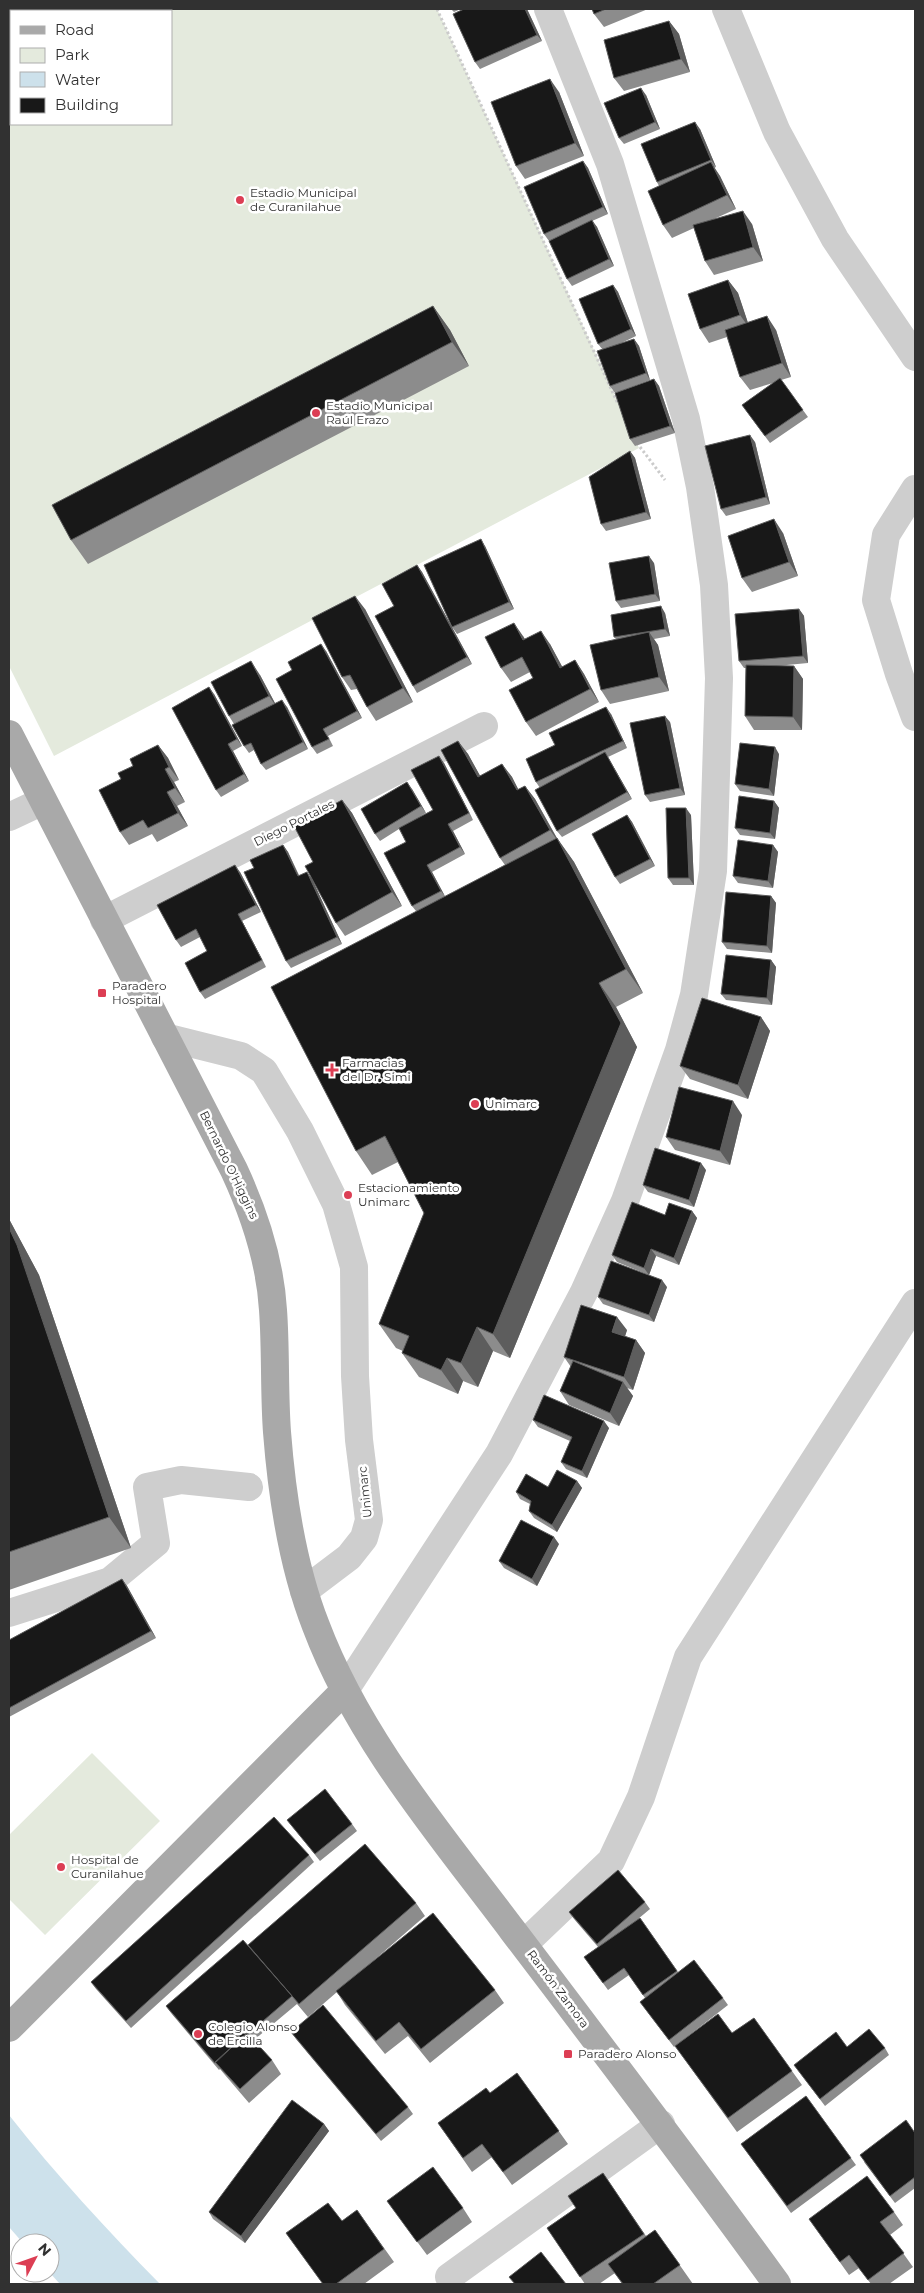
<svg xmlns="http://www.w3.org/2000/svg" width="924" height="2293" font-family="Montserrat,sans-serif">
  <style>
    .green { fill: #e4eadd; fill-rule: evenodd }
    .water { fill: #cde1eb }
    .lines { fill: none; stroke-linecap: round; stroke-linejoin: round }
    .path { stroke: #cbcbcb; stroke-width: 3; stroke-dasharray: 2.5 2.5; stroke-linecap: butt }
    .minor { stroke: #cecece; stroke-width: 28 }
    .major { stroke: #a9a9a9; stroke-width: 28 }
    .wall { fill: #8c8c8c }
    .shaded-wall { fill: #5d5d5d }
    .building { fill: #181818; stroke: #5d5d5d }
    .poi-dot { fill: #dc3e54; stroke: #fff; stroke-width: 2 }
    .labels { text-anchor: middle; stroke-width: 5; stroke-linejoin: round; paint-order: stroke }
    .poi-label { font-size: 12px; fill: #313131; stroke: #fff; text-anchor: start }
    .street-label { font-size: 12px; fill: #313131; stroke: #fff }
  </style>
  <rect width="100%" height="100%" fill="#fff"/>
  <path class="green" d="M9,9H437L639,448L54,756L9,666ZM11,11H171V124H11Z
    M92,1753L160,1821L45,1935L9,1899V1835Z"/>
  <path class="water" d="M9,2115C56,2175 107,2230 160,2284H60L50,2273V2243H23L9,2227Z"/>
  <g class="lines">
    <path class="path" d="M437,9L618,404
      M637,443L665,480"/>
    <path class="minor" d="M726,9L777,132L835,239L915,357
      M915,489L886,535L876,600L899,674L915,717
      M9,817L43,801
      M104,920L484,726
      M165,1037L241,1056L264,1071L300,1131L336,1204L354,1267L355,1376L359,1440L369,1520L364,1538L349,1557L304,1591
      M9,1613L110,1581L156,1543L147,1487L181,1480L249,1487
      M345,1690L499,1454L584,1292L625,1201L679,1050L694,995L713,871L719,678L714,585L700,487L686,419L610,164L548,9
      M524,1944L611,1861L641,1797L688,1657L915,1303
      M449,2277L661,2124"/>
    <path class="major" d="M9,734L234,1170C255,1215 270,1260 273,1310C276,1351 274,1391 277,1432C282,1497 292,1565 316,1626C359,1740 441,1835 513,1931C602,2048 691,2165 777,2284
      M9,2028L345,1690"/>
  </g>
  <path class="wall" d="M9,9H136L132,11H11V74L9,76Z
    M451,9H461L454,12Z
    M464,9H527L542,41L480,69L475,62Z
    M592,9H648L604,27L594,14Z
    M669,21L679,34L690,72L624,91L614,78Z
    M559,92L584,156L525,179L516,166Z
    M646,95L660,129L624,144L619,138Z
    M700,129L716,167L714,168L720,176L736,209L714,219L752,224L763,261L714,275L705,261L694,228L672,238L663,225L659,186L657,182Z
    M583,161L588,168L608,214L592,221L597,227L614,266L572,286L567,279L549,241L544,234Z
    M728,280L738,293L748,323L776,330L791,377L781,380L808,417L770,443L742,405L773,383L750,390L740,377L727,337L709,343L700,329Z
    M613,285L618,292L636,336L615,346L634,339L639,346L650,380L615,393L610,386L603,350L598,344Z
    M433,306L450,330L469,366L88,564L71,540Z
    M654,379L659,386L675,433L635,446L630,439Z
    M755,442L770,504L726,516L721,509Z
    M630,451L635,458L651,519L606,531L601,524Z
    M783,533L798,576L752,592L742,578Z
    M485,546L514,609L457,634L452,627Z
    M654,563L660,601L621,608L616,601Z
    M417,565L422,572L472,664L417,693L413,686L394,606Z
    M365,609L413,702L376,721L367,707L357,689L351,690L342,677Z
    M799,609L804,616L808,663L776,666H794L803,679L802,730H754L745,716L746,668H744L739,661Z
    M665,613L670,636L654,639L658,645L669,691L610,704L601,690L616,639L614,637Z
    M523,636L525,639L550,644L562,667L575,660L584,674L599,702L536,736L526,722L533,678L530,672L511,682L501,668Z
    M326,651L362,718L328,736L333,746L317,754L312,747Z
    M260,675L275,703L287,707L308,749L266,770L261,764L254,750L249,753L244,746L234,724L229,716Z
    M214,694L242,746L233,751L249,781L221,797L216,790Z
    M611,714L627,748L608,757L632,799L562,837L557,831L540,788L536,782L555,745Z
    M670,722L685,795L650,802L645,795Z
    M458,741L468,754L480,776L502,764L512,777L518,790L525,786L535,799L557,838L574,862L643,993L616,1007L637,1047L510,1358L493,1351L478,1387L463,1381L458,1394L419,1377L402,1353L403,1351L396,1348L379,1324L424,1213L398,1162L372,1175L356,1151L416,911L412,906L406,842L399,829L380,841L375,834L412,789L426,813L419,817L433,810L444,763L473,820L453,831L465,854L432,872L445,897L505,865L500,858Z
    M158,745L168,758L179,780L174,782L185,802L177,806L188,826L157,842L152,834L129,845L120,832L121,779Z
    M779,754L774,796L740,791L735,784Z
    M342,800L352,813L402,906L345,936L336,923L313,881L342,944L291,968L286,961L254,868L283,845L288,852L299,875L311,877L313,862Z
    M774,801L779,808L775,839L740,835L735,828Z
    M627,815L632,822L655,866L620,884L615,877Z
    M691,815L694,885H673L668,878Z
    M773,845L778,852L773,888L738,883L733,876Z
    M240,872L261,912L242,921L266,967L205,999L200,992L207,951L200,937L181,947L176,940Z
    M771,896L776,903L772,953L727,949L722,942Z
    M771,960L776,967L772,1005L726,1000L721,994Z
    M761,1017L770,1031L748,1099L690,1079L680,1066Z
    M742,1115L730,1165L675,1150L666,1137Z
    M706,1170L694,1207L648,1192L643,1185Z
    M692,1211L697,1218L679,1265L656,1256L649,1275L617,1262L612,1255L665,1215Z
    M9,1219L39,1275L131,1548L9,1590Z
    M667,1287L654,1322L603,1304L598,1297Z
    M627,1330L625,1336L636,1340L645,1353L633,1390L627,1388L633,1396L619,1426L569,1405L560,1391L571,1367L564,1357Z
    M533,1420L609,1428L587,1478L566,1469L561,1462L570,1441L538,1427Z
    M577,1481L582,1488L557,1532L534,1518L529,1511L530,1504L520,1499L516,1492Z
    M559,1544L537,1586L504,1568L499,1561Z
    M122,1579L127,1586L156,1638L9,1717V1640Z
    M287,1820L352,1824L357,1831L320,1861Z
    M309,1855L314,1862L131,2028L96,1989L91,1982Z
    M645,1902L650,1909L638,1919L640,1918L678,1972L723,1998L728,2005L683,2040L732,2033L754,2018L802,2085L737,2132L675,2046L674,2047L640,2002L645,1998L629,1975L608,1990L584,1957L598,1947L574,1919L569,1912Z
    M416,1903L425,1916L365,1968L495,1990L504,2003L430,2063L408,2036L385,2054L345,2005L337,1992L308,2017L297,2004L254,2040L272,2060L281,2074L249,2103L225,2075L220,2069L219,2070L171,2013L166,2006L253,1951L248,1945Z
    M291,2032L408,2107L413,2114L381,2141L296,2039Z
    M847,2047L885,2048L889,2055L825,2106L794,2065Z
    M517,2073L568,2144L512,2185L492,2157L472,2172L438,2123L490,2093Z
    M806,2096L856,2165L791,2213L741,2144Z
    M324,2124L329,2131L245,2243L213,2219L209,2212Z
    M915,2133V2188L895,2203L864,2162Z
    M603,2173L646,2236L655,2230L693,2284H622L615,2273L599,2284H585L547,2228L576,2208Z
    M387,2201L463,2208L472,2222L427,2255Z
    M357,2210L394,2262L364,2284H323L286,2233L342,2221Z
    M894,2212L903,2225L890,2235L913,2267L889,2284H871L859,2268L849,2275L809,2219Z"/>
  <path class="shaded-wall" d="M525,9H527L542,41L537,35Z
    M669,21L679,34L690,72L681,59Z
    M550,79L559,92L584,156L575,143Z
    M641,88L646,95L660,129L655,122Z
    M695,122L700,129L716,167L711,160Z
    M583,161L588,168L608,214L603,207Z
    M711,162L720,176L736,209L727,195Z
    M743,211L752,224L763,261L753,247Z
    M592,220L597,227L614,266L609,259Z
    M728,280L738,293L750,329L740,315Z
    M613,285L618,292L636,336L631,329Z
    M433,306L450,330L469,366L452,342Z
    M767,316L776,330L791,377L782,363Z
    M634,339L639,346L650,380L646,373Z
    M654,379L659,386L675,433L670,426Z
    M750,435L755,442L770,504L766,497Z
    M630,451L635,458L651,519L646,512Z
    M774,519L783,533L798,576L789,562Z
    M481,539L485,546L514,609L509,602Z
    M649,556L654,563L660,601L655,594Z
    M417,565L422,572L472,664L467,657Z
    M355,596L365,609L413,702L403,688Z
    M661,606L665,613L670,636L665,629Z
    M799,609L804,616L808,663L803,656Z
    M514,623L523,636L532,653L523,640Z
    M541,631L550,644L570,681L560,668Z
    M649,632L658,645L669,691L659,677Z
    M321,644L326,651L362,718L357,711Z
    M575,660L584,674L599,702L590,689Z
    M251,661L260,675L278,709L269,696Z
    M794,666L803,679L802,730L793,717Z
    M209,687L214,694L242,746L237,739Z
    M282,700L287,707L308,749L303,742Z
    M606,707L611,714L627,748L623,741Z
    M665,716L670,722L685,795L680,788Z
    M458,741L468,754L488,790L478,777Z
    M228,744L233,751L249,781L244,774Z
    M158,745L168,758L179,780L169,767Z
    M775,747L779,754L774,796L769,789Z
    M605,752L609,759L632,799L627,792Z
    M439,756L444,763L473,820L469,813Z
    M502,764L512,777L526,804L517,790Z
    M165,769L174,782L185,802L175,788Z
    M407,782L412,789L426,813L421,806Z
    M525,786L535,799L560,844L550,830Z
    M167,792L177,806L188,826L178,813Z
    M342,800L352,813L402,906L392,892Z
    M774,801L779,808L775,839L770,833Z
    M686,808L691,815L694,885L689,878Z
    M627,815L632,822L655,866L650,859Z
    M448,824L453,831L465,854L460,847Z
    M557,838L574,862L643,993L626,969Z
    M283,845L288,852L302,883L298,876Z
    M773,845L778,852L773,888L768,881Z
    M235,865L240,872L261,912L256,905Z
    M427,865L432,872L446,898L441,891Z
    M307,872L312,879L342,944L337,937Z
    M771,896L776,903L772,953L767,946Z
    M238,914L242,921L266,967L262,960Z
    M771,960L776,967L772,1005L767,998Z
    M599,983L616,1007L637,1047L510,1358L493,1334Z
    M761,1017L770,1031L748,1099L738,1085Z
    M733,1101L742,1115L730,1165L720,1151Z
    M701,1163L706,1170L694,1207L689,1200Z
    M692,1211L697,1218L679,1265L674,1258Z
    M9,1219L39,1275L131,1548L109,1517L9,1228Z
    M651,1249L656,1256L649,1275L644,1268Z
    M662,1280L667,1287L654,1322L649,1315Z
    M617,1317L627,1330L622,1346L612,1332Z
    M477,1327L493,1351L478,1387L461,1363Z
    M636,1340L645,1353L633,1390L624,1377Z
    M447,1358L463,1381L458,1394L441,1370Z
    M623,1382L633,1396L619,1426L610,1413Z
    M604,1421L609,1428L587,1478L582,1471Z
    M577,1481L582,1488L557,1532L552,1525Z
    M554,1537L559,1544L537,1586L532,1579Z
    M122,1579L127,1586L156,1638L151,1631Z
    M324,2124L329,2131L245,2243L241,2236Z"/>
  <path class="building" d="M9,9H74L69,11H11V42L9,43Z
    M464,9H525L537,35L475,62L453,14Z
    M592,9H606L594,14Z
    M669,21L681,59L614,78L604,40Z
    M550,79L575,143L516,166L491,102Z
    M641,88L655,122L619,138L604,103Z
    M695,122L711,160L657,182L641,144Z
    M583,161L603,207L544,234L524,187Z
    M711,162L727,195L663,225L648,191Z
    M743,211L753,247L705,261L693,225Z
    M592,220L609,259L567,279L549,241Z
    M728,280L740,315L700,329L688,294Z
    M613,285L631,329L598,344L579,299Z
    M433,306L452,342L71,540L52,505Z
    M767,316L782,363L740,377L725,330Z
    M634,339L646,373L610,386L597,351Z
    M780,378L803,410L765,436L742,405Z
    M654,379L670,426L630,439L615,393Z
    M750,435L766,497L721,509L705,446Z
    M630,451L646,512L601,524L589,477Z
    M774,519L789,562L742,578L728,536Z
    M481,539L509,602L452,627L424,565Z
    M649,556L655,594L616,601L609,563Z
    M417,565L467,657L413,686L375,616L394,606L382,584Z
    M355,596L403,688L367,707L350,675L342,677L312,618Z
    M661,606L665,629L614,637L611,615Z
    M799,609L803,656L739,661L735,614Z
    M514,623L523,640L541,631L560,668L575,660L590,689L526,722L509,690L533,678L522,657L501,668L485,637Z
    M649,632L659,677L601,690L590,645Z
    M321,644L357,711L323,729L329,739L312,747L276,679L292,670L288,662Z
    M251,661L269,696L229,716L211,682Z
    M746,665L794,666L793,717L745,716Z
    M209,687L237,739L228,744L244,774L216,790L172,708Z
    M282,700L303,742L261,764L251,743L244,746L232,725Z
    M606,707L623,741L536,782L526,759L555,745L549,733Z
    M665,716L680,788L645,795L630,723Z
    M458,741L478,777L502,764L517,790L525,786L550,830L500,858L441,750Z
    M740,743L775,747L769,789L735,784Z
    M158,745L169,767L165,769L175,788L167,792L178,813L148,828L143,820L120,832L99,790L121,779L118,773L133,766L130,759Z
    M605,752L627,792L557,831L535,790Z
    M439,756L469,813L448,824L460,847L427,865L441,891L412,906L384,853L406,842L399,828L433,810L411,770Z
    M407,782L421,806L375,834L361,809Z
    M739,796L774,801L770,833L735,828Z
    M342,800L392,892L336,923L305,866L313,862L294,826Z
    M666,808H686L689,878H668Z
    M627,815L650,859L615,877L592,834Z
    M557,838L626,969L599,983L621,1023L493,1334L477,1327L461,1363L447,1358L441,1370L402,1353L409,1336L379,1324L424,1213L385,1136L356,1151L271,987Z
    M738,840L773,845L768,881L733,876Z
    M283,845L298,876L307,872L337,937L286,961L244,872L254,868L250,860Z
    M235,865L256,905L238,914L262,960L200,992L185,963L207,951L196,929L176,940L157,905Z
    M726,892L771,896L767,946L722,942Z
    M726,955L771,960L767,998L721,994Z
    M702,998L761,1017L738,1085L680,1066Z
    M679,1087L733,1101L720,1151L666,1137Z
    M655,1148L701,1163L689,1200L643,1185Z
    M632,1202L665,1215L669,1203L692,1211L674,1258L651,1249L644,1268L612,1255Z
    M9,1228L17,1245L109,1517L9,1552Z
    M611,1261L662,1280L649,1315L598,1297Z
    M581,1305L617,1317L612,1332L636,1340L624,1377L564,1357Z
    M573,1361L623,1382L610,1413L560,1391Z
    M544,1395L604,1421L582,1471L561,1462L572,1437L533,1420Z
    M557,1470L577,1481L552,1525L529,1511L531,1501L516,1492L526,1474L548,1487Z
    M521,1520L554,1537L532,1579L499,1561Z
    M122,1579L151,1631L9,1708V1640Z
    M325,1789L352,1824L315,1854L287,1820Z
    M274,1817L309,1855L126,2021L91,1982Z
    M365,1844L416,1903L299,2004L248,1945Z
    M618,1870L645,1902L597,1944L569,1912Z
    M433,1913L495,1990L421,2049L399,2022L376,2041L336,1991Z
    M640,1918L677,1971L643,1995L624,1968L603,1983L584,1957Z
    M243,1940L292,1996L248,2034L247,2033L215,2063L166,2006Z
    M694,1960L723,1998L669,2040L640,2002Z
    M323,2005L408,2107L376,2134L291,2032Z
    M718,2014L732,2033L754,2018L792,2071L728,2118L675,2046Z
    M869,2029L885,2048L820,2099L794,2065L836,2032L847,2047Z
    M247,2033L272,2060L240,2089L215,2062Z
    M517,2073L559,2131L503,2172L482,2144L463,2158L438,2123L486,2088L490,2093Z
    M806,2096L851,2158L787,2206L741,2144Z
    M292,2100L324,2124L241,2236L209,2212Z
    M906,2120L915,2133V2177L890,2196L860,2155Z
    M433,2167L463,2208L417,2242L387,2201Z
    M603,2173L644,2234L580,2277L547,2228L576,2208L568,2196Z
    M867,2176L894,2212L880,2222L904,2253L868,2280L849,2255L840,2262L809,2219Z
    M328,2203L342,2221L357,2210L384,2249L336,2284H323L286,2233Z
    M655,2230L680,2265L653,2284H623L608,2264Z
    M541,2252L566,2284H515L509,2277Z"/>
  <g class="poi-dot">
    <circle cx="240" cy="200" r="5"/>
    <circle cx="316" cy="413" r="5"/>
    <rect x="97" y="988" width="10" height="10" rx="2.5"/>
    <path d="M329.5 1062.5h5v5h5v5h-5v5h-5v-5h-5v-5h5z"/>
    <circle cx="475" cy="1104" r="5"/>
    <circle cx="348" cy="1195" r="5"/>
    <circle cx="61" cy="1867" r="5"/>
    <circle cx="198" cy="2034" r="5"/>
    <rect x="563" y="2049" width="10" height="10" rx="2.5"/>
  </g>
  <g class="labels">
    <g class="poi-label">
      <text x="250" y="197">Estadio Municipal<tspan x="250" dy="14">de Curanilahue</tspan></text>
      <text x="326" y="410">Estadio Municipal<tspan x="326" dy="14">Raúl Erazo</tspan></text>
      <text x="112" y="990">Paradero<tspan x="112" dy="14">Hospital</tspan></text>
      <text x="342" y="1067">Farmacias<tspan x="342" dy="14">del Dr. Simi</tspan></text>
      <text x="485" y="1108">Unimarc</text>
      <text x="358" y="1192">Estacionamiento<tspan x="358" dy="14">Unimarc</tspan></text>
      <text x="71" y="1864">Hospital de<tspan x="71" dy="14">Curanilahue</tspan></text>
      <text x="208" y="2031">Colegio Alonso<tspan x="208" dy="14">de Ercilla</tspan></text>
      <text x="578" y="2058">Paradero Alonso</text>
    </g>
    <g class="street-label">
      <text transform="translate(294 823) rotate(-27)" y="4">Diego Portales</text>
      <text transform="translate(229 1165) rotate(64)" y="4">Bernardo O'Higgins</text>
      <text transform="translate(365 1492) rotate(-96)" y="4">Unimarc</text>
      <text transform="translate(558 1989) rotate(53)" y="4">Ramón Zamora</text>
    </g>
  </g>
  <rect width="924" height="2293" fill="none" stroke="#313131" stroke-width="20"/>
  <rect x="10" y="10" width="162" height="115" fill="#ffffff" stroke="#adadad"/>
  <rect x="20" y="26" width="25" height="8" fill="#a9a9a9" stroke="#adadad"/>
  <text x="55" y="35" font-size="15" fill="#313131">Road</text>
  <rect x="20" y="48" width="25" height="15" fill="#e4eadd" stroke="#adadad"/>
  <text x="55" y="60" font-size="15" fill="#313131">Park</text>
  <rect x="20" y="72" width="25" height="15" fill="#cde1eb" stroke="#adadad"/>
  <text x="55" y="85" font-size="15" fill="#313131">Water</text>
  <rect x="20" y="98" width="25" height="15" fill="#181818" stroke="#adadad"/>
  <text x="55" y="110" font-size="15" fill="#313131">Building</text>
  <g transform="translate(35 2258) rotate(49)"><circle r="24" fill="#ffffff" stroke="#adadad"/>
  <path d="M0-4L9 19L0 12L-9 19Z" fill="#dc3e54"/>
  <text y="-8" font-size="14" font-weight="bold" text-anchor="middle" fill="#313131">N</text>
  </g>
</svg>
